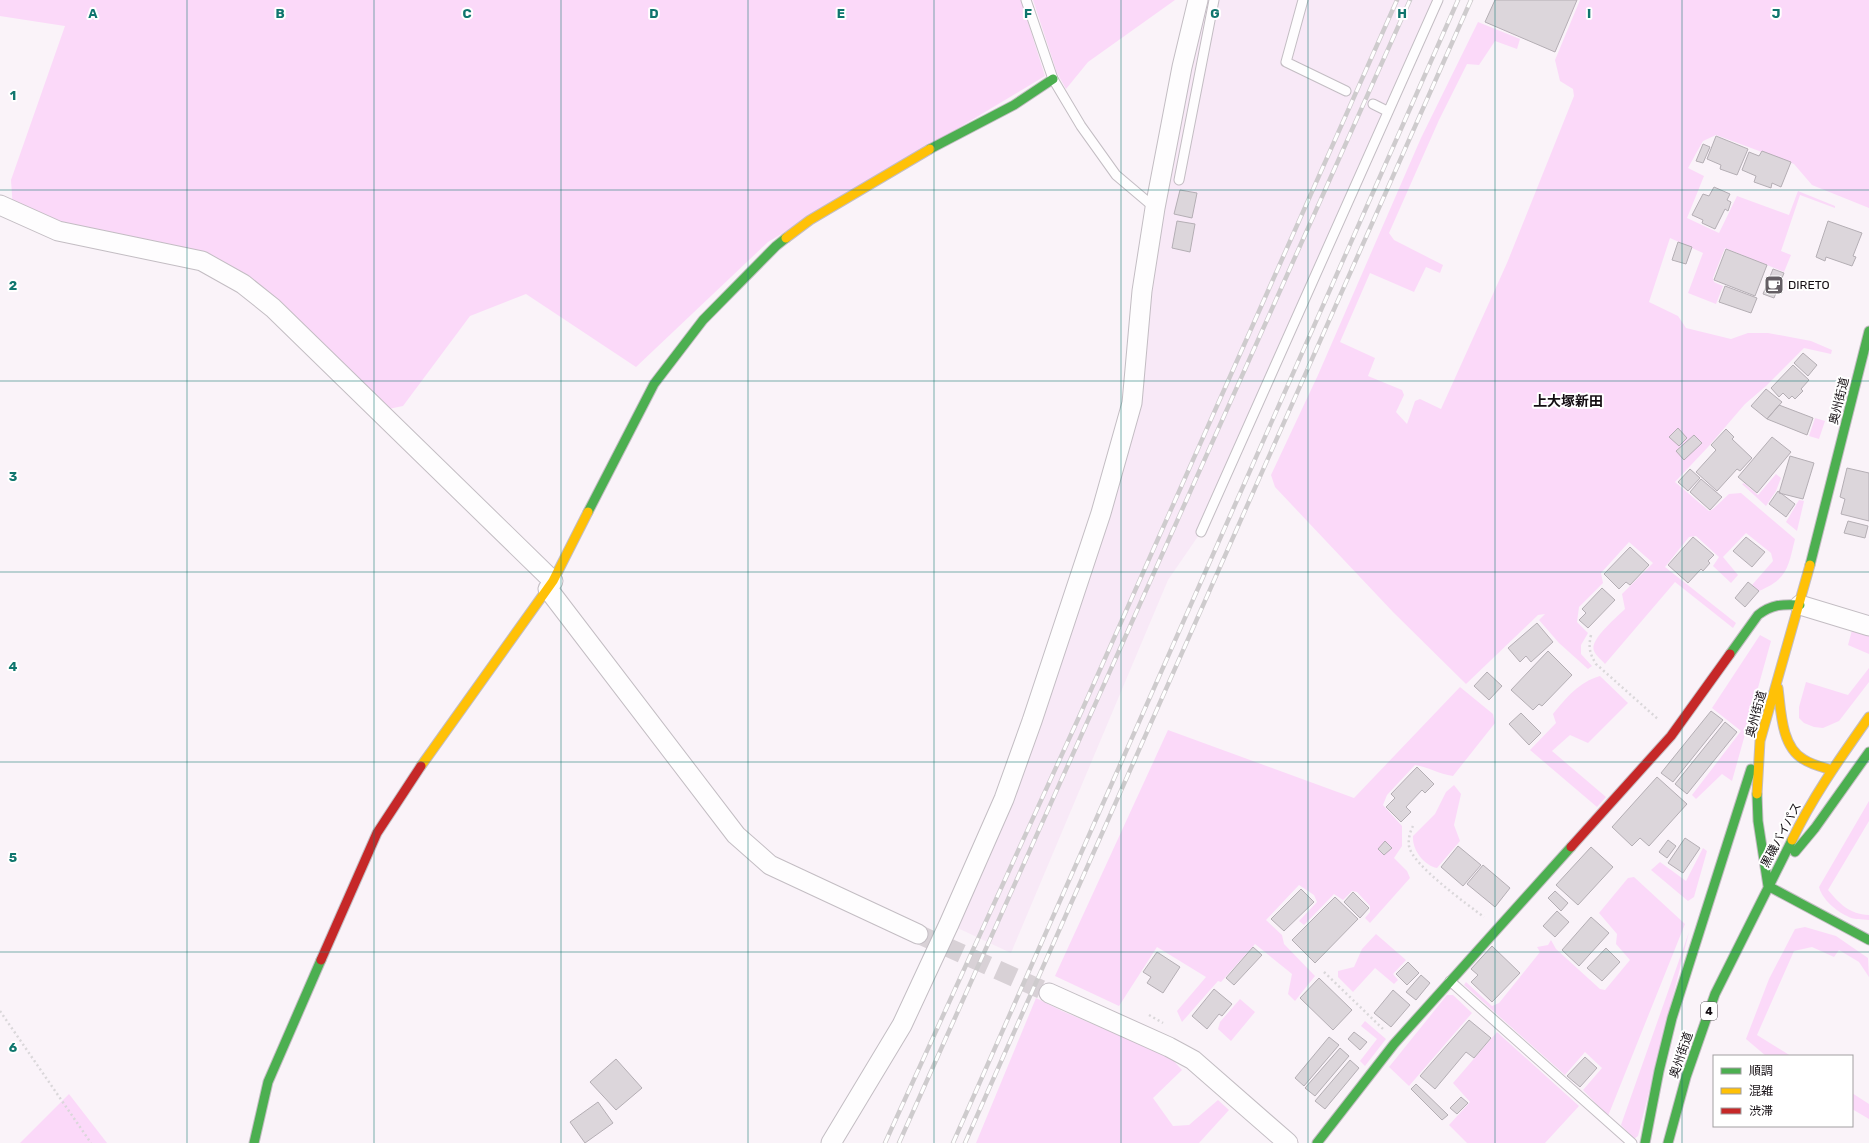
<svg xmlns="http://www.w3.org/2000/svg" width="1869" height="1143" font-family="Rubik,'Noto Sans JP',sans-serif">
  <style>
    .built { fill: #f8e9f7 }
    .green { fill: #fbd9f9 }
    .building { fill: #dcd6db; stroke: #b4aeb4 }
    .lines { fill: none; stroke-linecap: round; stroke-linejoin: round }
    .street-tunnel { stroke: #d8d1d6; stroke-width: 19; stroke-dasharray: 19 10; stroke-linecap: butt }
    .lane-casing { stroke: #c3bdc3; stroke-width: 11 }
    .street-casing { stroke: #c3bdc3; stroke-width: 21 }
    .fast-casing { stroke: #c3bdc3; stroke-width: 11 }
    .slow-casing { stroke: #c3bdc3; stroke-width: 11 }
    .jam-casing { stroke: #c3bdc3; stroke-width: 11 }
    .path { stroke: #dad7da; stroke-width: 2.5; stroke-dasharray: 2 3; stroke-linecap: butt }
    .lane { stroke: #fefdfe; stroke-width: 9 }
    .street { stroke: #fefdfe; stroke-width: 19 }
    .fast { stroke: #4caf50; stroke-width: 9 }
    .slow { stroke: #ffc107; stroke-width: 9 }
    .jam { stroke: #c62828; stroke-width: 9 }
    .rail-casing { stroke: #cecbcd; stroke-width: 4.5 }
    .rail { stroke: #fff; stroke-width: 3; stroke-dasharray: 9; stroke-linecap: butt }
    .grid { fill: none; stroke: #0f766e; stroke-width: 1; stroke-opacity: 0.55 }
    .labels { text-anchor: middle; stroke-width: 4; stroke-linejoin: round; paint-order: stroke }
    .shield { fill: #fff; stroke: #5a565a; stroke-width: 1 }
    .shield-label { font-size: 11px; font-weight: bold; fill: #140e13 }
    .poi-label { font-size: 12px; fill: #140e13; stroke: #fff; text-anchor: start }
    .street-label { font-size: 12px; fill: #140e13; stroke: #fff }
    .quarter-label { font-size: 14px; font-weight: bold; fill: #140e13; stroke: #fff }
    .grid-label { font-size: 13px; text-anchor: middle; font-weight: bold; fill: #0f766e; stroke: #fff; stroke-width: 4; stroke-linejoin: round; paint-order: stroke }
  </style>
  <rect width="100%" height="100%" fill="#faf3f9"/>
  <path class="built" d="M1198,0H1441L1201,532L1168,580L1011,953L949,924L1004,799L1132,403Z"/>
  <path class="green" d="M0,0H1021L1045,76L768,242L636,367L526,294L470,316L403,406L379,411L243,284L13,210L11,180L65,26L0,16Z
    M1033,0H1175L1088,62L1066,89L1057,73Z
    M1580,0H1869V208L1812,185L1794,164L1716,135L1703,141L1688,168L1704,176L1687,218L1719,233L1737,196L1789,215L1798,191L1835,206V208L1800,195L1781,251L1791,255L1784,272L1725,248L1713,278L1714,282L1723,286L1716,304L1688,293L1703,253L1670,238L1649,302L1678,316L1686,328L1731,339L1748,333H1768L1811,341L1832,350L1831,354L1804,348L1766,386L1745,404L1708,447L1675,482L1709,511L1713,509L1729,494L1741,493L1795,539C1788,567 1788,579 1759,591L1752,585L1773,561L1771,553L1746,533L1723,557L1738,575L1731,583L1713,566L1719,557L1696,536L1689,537L1665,567L1736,623L1733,628L1675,582L1605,664C1602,660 1596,656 1594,651C1589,640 1617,617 1625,609L1622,594L1653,563L1629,542L1601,573L1603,583L1579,607L1577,622L1588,633L1581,645V654L1592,666L1588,669L1559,643L1539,620L1545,614L1538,615L1466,684L1393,612L1275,487L1271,475L1318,375L1421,138L1478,22L1520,39L1517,49L1495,41L1479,65L1467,64L1439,120L1389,233L1394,240L1443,265L1440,273L1426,267L1414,292L1370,273L1340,342L1375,358L1368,376L1402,390L1404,395L1396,412L1407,424L1415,401L1420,399L1441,409L1507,263L1574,96L1573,89L1560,81L1555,60Z
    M1815,418L1825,421L1819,439L1809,436Z
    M1776,474L1781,478L1776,491L1766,506L1742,484L1744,483L1758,495Z
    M1799,500L1804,501L1797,531L1786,522Z
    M1852,630L1869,635V654L1848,645Z
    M1760,635L1771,641L1732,781L1722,774L1696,799L1692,795L1741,731L1712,708Z
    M1869,668V682L1839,721L1823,728L1814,727L1804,723L1799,718V707L1806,682L1848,695Z
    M1600,676L1628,703L1588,743L1570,735L1552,751L1606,797L1597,807L1530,750L1556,723L1553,714C1566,698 1579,682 1600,676Z
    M1460,687L1493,714L1495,723L1453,776C1439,774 1428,767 1415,765L1387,795L1383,805L1402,826V846L1394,858L1407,871L1410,878L1370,923L1365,918L1370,912V906L1357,892L1352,891L1343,900L1334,894L1304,925L1299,921L1317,902L1314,895L1299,885L1266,920L1282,935L1284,944L1315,976L1295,1001L1288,994L1292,974L1255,944L1221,982L1218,981L1182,1022L1177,1011L1206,977L1157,947L1119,1006L1055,976L1168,730L1354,798Z
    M1454,785L1461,794L1454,825L1460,841L1437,868C1424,865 1412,850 1413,836L1435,814L1446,792Z
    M1869,801V821L1828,890C1840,904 1849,914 1869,915V920C1862,919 1853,920 1847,916C1836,911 1822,899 1819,887Z
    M1703,848L1707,851L1694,897L1688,901L1651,870L1660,862L1686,881Z
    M1634,877L1685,924L1608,1116L1583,1090L1602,1068L1585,1052L1565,1075L1464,985L1466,982L1492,1006L1499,1003L1540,952L1537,947L1548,945L1551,940L1556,949L1600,989L1605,990L1630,960L1616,944L1617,934L1599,913L1628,878Z
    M1805,927L1836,936L1868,958L1869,977L1859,962L1839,950L1834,957L1812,947L1794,951L1757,1035L1791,1056H1766L1746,1039L1769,979L1795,929Z
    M1689,932L1638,1136L1634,1139L1621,1125Z
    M1376,934L1406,960L1393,974L1398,980L1394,984L1375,968L1353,992L1338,977V971L1354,967L1362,949Z
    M1447,995H1453L1472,1013L1409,1086L1389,1067Z
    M1036,998L1062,1011L1170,1057L1182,1070L1153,1098L1173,1126L1189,1125L1218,1100L1229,1110L1199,1143H976Z
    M1240,999L1255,1012L1231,1041L1218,1029L1220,1022Z
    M1365,1021L1386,1039L1365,1066L1360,1061L1377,1039L1361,1026Z
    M1497,1032L1579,1106L1545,1143H1467L1449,1125L1470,1102L1453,1083Z
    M1852,1093L1869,1104V1119L1852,1109Z
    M69,1094L107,1143H20Z"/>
  <path class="building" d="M1495,0H1577L1555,52L1485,22Z
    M1716,136L1748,149L1737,175L1720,169L1721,165L1707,159Z
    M1703,144L1710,147L1703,163L1696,161Z
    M1762,151L1791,162L1781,187L1772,183L1771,188L1754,182L1756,176L1742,170L1749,152L1759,156Z
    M1714,187L1730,194L1727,200L1731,202L1728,211L1725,209L1715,229L1702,223L1703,220L1692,215L1703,194L1709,196Z
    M1180,190L1197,193L1192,218L1174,214Z
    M1177,221L1195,224L1190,252L1172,248Z
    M1828,221L1862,233L1853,256L1856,257L1852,266L1826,257L1825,261L1816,257Z
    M1678,242L1692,247L1686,264L1672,260Z
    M1726,249L1767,265L1755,296L1714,280Z
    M1773,269L1784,273L1774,298L1763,294Z
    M1725,286L1757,298L1751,313L1719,302Z
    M1803,353L1817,365L1808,376L1794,363Z
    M1793,365L1809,380L1801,389L1803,391L1795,399L1792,396L1789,399L1783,393L1779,397L1771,388Z
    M1766,389L1782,402L1767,419L1751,406Z
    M1779,405L1813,418L1807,435L1767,419Z
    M1678,428L1687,438L1679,446L1669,437Z
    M1726,429L1734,437L1732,439L1752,458L1740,471L1737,469L1717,491L1696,472L1716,450L1711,445Z
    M1694,435L1702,443L1684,460L1676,451Z
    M1772,437L1791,452L1757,493L1738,477Z
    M1790,456L1814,463L1803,499L1779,493Z
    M1847,468L1869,473V521L1841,514L1845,499L1840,497Z
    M1690,469L1700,478L1688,491L1678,482Z
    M1701,479L1722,497L1710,510L1690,492Z
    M1778,491L1795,504L1786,517L1769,504Z
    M1848,521L1868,526L1865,538L1844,533Z
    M1693,537L1714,555L1708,561L1710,563L1703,571L1701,569L1688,583L1668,565Z
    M1746,537L1765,552L1752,567L1733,551Z
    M1630,547L1649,565L1630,585L1626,582L1619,589L1604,574Z
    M1748,582L1759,591L1745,607L1735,598Z
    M1602,588L1615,600L1588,628L1579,620L1586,613L1582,609Z
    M1537,623L1553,642L1531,662L1526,656L1520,662L1508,648Z
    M1548,651L1572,675L1542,706L1539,704L1533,710L1511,690Z
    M1487,672L1502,686L1489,700L1474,686Z
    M1711,711L1723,720L1673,782L1661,773Z
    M1521,713L1541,733L1529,745L1509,724Z
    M1725,722L1737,732L1687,794L1675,784Z
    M1417,767L1434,784L1425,793L1422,790L1406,807L1411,812L1401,822L1386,807L1395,798L1391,794Z
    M1657,777L1687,804L1649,846L1640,838L1632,846L1612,827Z
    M1685,838L1700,848L1683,873L1668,863Z
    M1668,840L1676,846L1667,858L1659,852Z
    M1385,841L1392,848L1384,855L1378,849Z
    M1458,846L1481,865L1463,886L1441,867Z
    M1591,847L1613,867L1578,905L1556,885Z
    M1483,865L1510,888L1495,907L1467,884Z
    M1301,889L1314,902L1284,931L1271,919Z
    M1555,891L1568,903L1561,911L1548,898Z
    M1353,892L1369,908L1360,918L1344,902Z
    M1335,897L1358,919L1315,963L1292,940Z
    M1557,911L1569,922L1555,937L1543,926Z
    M1591,917L1609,933L1579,966L1562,950Z
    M1492,946L1520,973L1492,1002L1471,982L1478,975L1471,969Z
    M1253,947L1262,955L1234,985L1226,978Z
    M1606,948L1620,962L1602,981L1587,968Z
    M1157,952L1180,967L1163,993L1147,983L1151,977L1143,972Z
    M1408,962L1419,973L1407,985L1396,974Z
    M1421,975L1430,983L1416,1000L1406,992Z
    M1319,978L1352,1010L1333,1030L1300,998Z
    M1214,989L1232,1004L1222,1016L1219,1014L1207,1029L1192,1016Z
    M1393,990L1410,1005L1391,1027L1374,1013Z
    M1469,1020L1491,1038L1474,1058L1466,1052L1435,1089L1420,1076Z
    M1354,1032L1367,1042L1360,1050L1348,1039Z
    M1329,1037L1339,1045L1304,1086L1295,1078Z
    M1340,1048L1349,1056L1315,1096L1305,1088Z
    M1585,1057L1597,1068L1580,1087L1567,1076Z
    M616,1059L642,1088L616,1110L590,1082Z
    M1350,1060L1359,1068L1325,1109L1315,1101Z
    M1416,1084L1448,1115L1442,1120L1411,1089Z
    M1461,1097L1468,1103L1457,1114L1450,1108Z
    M598,1102L613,1123L585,1143L570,1122Z"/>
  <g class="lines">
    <path class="street-tunnel" d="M918,934L1049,993"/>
    <g class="lane-casing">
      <path id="lane" d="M1026,0L1053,79L1081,126L1116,175L1155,208
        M1303,0L1286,62L1346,91
        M1373,104L1387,111
        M1179,180L1214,0
        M1201,532L1438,0
        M1450,981L1632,1143"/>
    </g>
    <g class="street-casing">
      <path id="street" d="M0,205L58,231L202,261L243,284L273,308L553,581
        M548,589L736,835L770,865L918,934
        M1800,605L1869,626
        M1049,993L1169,1047L1193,1060L1288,1143
        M831,1143L902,1025L949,924L1004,799L1032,721L1101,513L1132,403L1142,291L1155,208L1182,67L1198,0"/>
    </g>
    <g class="fast-casing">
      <path id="fast" d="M930,149L1014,105L1053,79
        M588,512L654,384L703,320L776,246L786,238
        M1810,565L1869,331
        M1730,654L1758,615C1772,604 1783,604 1800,605
        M1757,794L1758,821L1768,886L1869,940
        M1795,852L1815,828L1869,752
        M254,1143L268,1082L321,960
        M1317,1143L1394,1044L1571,847
        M1645,1143L1659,1071L1672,1018L1751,769
        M1668,1143L1686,1077L1715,994L1792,840"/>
    </g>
    <g class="slow-casing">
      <path id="slow" d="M786,238L810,220L930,149
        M1778,688C1781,710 1781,746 1803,759C1812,765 1822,767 1832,770
        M421,766L553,581L588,512
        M1757,794L1760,741L1810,565
        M1792,840C1813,796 1841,757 1869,717"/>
    </g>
    <g class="jam-casing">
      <path id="jam" d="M1571,847L1671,736L1730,654
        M321,960L377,833L421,766"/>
    </g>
    <path class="path" d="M1591,635C1588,648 1590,654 1596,664L1659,720
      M1413,826C1410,832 1408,839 1409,846C1412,865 1467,904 1484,917
      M1324,972L1383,1029
      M0,1011L91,1143
      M1149,1015L1163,1023"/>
    <use href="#lane" class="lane"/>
    <use href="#street" class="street"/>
    <use href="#fast" class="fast"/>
    <use href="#slow" class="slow"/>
    <use href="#jam" class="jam"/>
    <g class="rail-casing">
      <path id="rail" d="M885,1143L1079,717L1397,0
        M899,1143L1410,0
        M953,1143L1458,0
        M965,1143L1471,0"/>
    </g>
    <use href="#rail" class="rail"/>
  </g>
  <path class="grid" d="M187,0V1143M374,0V1143M561,0V1143M748,0V1143M934,0V1143M1121,0V1143M1308,0V1143M1495,0V1143M1682,0V1143M0,190H1869M0,381H1869M0,572H1869M0,762H1869M0,952H1869"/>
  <defs>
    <g id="cafe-square" transform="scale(1)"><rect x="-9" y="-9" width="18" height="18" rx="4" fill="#645e64" stroke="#fff"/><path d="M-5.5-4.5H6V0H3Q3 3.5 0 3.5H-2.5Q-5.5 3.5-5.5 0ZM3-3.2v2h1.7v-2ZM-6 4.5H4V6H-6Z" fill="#fff"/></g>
  </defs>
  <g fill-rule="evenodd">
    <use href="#cafe-square" x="1774" y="285"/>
  </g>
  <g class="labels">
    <rect class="shield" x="1701" y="1002" width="16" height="18" rx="3"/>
    <g class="shield-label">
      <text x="1709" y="1015">4</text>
    </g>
    <g class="poi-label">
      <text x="1788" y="289">DIRETO</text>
    </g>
    <g class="street-label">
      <text transform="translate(1839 401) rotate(-76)" y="4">奥州街道</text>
      <text transform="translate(1756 714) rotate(-75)" y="4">奥州街道</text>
      <text transform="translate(1781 835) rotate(-62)" y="4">黒磯バイパス</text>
      <text transform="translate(1681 1055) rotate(-71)" y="4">奥州街道</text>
    </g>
    <g class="quarter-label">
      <text x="1568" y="406">上大塚新田</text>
    </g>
  </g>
  <g class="grid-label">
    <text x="93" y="18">A</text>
    <text x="280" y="18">B</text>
    <text x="467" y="18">C</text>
    <text x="654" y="18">D</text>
    <text x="841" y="18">E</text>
    <text x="1028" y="18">F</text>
    <text x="1215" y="18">G</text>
    <text x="1402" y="18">H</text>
    <text x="1589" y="18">I</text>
    <text x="1776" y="18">J</text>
    <text x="13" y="100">1</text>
    <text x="13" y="290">2</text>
    <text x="13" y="481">3</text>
    <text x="13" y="671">4</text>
    <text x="13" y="862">5</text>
    <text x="13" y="1052">6</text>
  </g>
  <rect x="1713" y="1055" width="140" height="72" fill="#ffffff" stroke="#a19fa1"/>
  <rect x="1721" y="1068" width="20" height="6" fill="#4caf50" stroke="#a19fa1"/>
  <text x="1749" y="1075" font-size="12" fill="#140e13">順調</text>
  <rect x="1721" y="1088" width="20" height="6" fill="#ffc107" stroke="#a19fa1"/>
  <text x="1749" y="1095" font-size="12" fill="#140e13">混雑</text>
  <rect x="1721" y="1108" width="20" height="6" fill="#c62828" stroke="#a19fa1"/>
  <text x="1749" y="1115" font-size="12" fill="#140e13">渋滞</text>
</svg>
